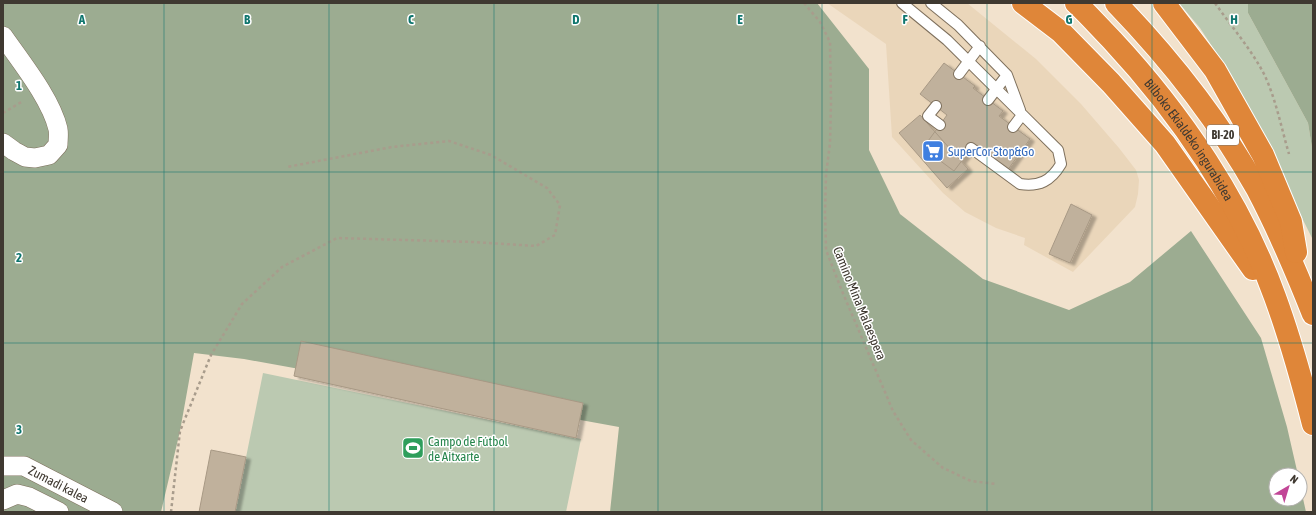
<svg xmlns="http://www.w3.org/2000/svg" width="1316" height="515" font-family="'Asap Condensed',sans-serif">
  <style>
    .built { fill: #ead6ba }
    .green { fill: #bbc9b1 }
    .forest { fill: #9cac91 }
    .building { fill: #c0b19c; stroke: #a89985; filter: url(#shadow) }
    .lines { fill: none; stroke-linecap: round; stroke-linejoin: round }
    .lane-casing { stroke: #7e705d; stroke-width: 12 }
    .street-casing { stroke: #7e705d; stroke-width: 20 }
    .highway-casing { stroke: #fff; stroke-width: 24 }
    .path { stroke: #a89c8c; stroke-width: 2.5; stroke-dasharray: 3 3; stroke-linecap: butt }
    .lane { stroke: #fff; stroke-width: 10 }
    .street { stroke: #fff; stroke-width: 19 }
    .highway { stroke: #df8639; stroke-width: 22 }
    .grid { fill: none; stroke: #0f766e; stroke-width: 1; stroke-opacity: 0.55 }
    .labels { text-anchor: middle; stroke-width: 3; stroke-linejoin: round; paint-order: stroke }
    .shield { fill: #fff; stroke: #79746f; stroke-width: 1 }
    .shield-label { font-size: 12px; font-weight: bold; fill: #3f3931 }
    .street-label { font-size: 13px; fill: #3f3931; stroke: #fff }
    .shop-label { font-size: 13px; fill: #366cbe; stroke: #fff; text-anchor: start }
    .leisure-label { font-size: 13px; fill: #27864d; stroke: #fff; text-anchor: start }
    .grid-label { font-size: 13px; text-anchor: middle; font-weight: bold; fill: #0f766e; stroke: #fff; stroke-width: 3; stroke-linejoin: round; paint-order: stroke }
  </style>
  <defs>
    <filter id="shadow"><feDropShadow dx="4.5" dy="2.5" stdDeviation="1" flood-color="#0004"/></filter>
  </defs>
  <rect width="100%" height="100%" fill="#f2e2cd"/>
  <path class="built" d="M827,3H967L1036,59L1081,104L1119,148L1136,170L1139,180L1138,194L1135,207L1073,272L1024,245L1025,238L996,228L965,212L943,193L892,137L886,44Z"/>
  <path class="green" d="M1179,3H1248V13L1308,123L1313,154V240L1231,75L1200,28Z
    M263,373L581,439L566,512H235Z"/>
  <path class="forest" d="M3,3H817L869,69V150L900,214L983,279L1069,310L1130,282L1191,231L1261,338L1287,427L1298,475H1276V499H1300V485L1306,512H610L619,427L244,359L194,353L180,431L161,512H3Z
    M1248,3H1313V154L1308,123L1248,13Z"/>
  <path class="building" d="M944,63L975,86L973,88L1003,111L999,116L1030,139L1007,171L973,146L954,171L923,148L947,115L920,94Z
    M920,115L968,169L947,188L899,133Z
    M1071,204L1092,215L1070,263L1049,254Z
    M301,341L583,403L576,438L294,376Z
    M211,450L246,457L235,512H199Z"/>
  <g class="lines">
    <g class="lane-casing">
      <path id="lane" d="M902,3L947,40L1058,150L1061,164C1051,181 1039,187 1020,184L971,148
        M931,3L958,25L1007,75L1020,110
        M959,74L980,46
        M988,100L1007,75
        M936,106L928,116L940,125
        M1013,127L1022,115"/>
    </g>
    <g class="street-casing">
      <g id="street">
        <path d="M3,36C21,62 51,99 58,129C59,134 58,140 58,145L49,155L35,158L25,157L14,151L3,143"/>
        <path id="s1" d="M3,466H24L113,512"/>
        <path d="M3,500L17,494L29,497L59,512"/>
      </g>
    </g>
    <g class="highway-casing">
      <g id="highway">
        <path d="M1023,3L1061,32L1111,83L1165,144L1253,269"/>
        <path id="s2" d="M1076,3C1089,15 1100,28 1112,40C1180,113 1241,202 1275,297C1290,338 1302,381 1313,424"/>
        <path d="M1116,3C1170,59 1219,121 1257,189C1278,229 1296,271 1313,314"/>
        <path d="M1164,3L1215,70L1263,155L1291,222L1296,252"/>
      </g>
    </g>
    <path class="path" d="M804,3L820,22L830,42L831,102L830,144L826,174L825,212L826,250L842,291L893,411L911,440L943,468L971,481L996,484
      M1215,3C1231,26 1251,49 1264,74C1276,99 1281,127 1289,154
      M3,113L23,101
      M171,512L180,431L211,355L242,304L282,267L337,238L473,242L536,246L555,235L560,205L547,188L491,155L449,141L392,147L287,167"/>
    <use href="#lane" class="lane"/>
    <use href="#street" class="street"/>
    <use href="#highway" class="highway"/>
  </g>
  <path class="grid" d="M164,3V512M329,3V512M494,3V512M658,3V512M822,3V512M987,3V512M1152,3V512M3,172H1313M3,343H1313"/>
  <defs>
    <g id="supermarket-square" transform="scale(1.15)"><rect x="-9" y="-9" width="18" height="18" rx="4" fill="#3f7fe0" stroke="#fff"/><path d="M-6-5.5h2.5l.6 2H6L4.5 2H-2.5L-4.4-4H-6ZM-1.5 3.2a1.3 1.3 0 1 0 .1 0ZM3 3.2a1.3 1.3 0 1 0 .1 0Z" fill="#fff"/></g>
    <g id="stadium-square" transform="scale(1.15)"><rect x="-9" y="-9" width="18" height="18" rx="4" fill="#2e9e5b" stroke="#fff"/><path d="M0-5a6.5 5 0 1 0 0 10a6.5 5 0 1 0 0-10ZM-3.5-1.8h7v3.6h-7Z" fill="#fff"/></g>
  </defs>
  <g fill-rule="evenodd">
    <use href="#supermarket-square" x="933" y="151"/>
    <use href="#stadium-square" x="413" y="448"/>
  </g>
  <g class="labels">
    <rect class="shield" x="1207" y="125" width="32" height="20" rx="3"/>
    <g class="shield-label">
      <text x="1223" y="139">BI-20</text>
    </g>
    <g class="street-label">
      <text dy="5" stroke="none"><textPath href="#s2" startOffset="178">Bilboko Ekialdeko ingurabidea</textPath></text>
      <text transform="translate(860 303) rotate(68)" y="5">Camino Mina Malaespera</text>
      <text dy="5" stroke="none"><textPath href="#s1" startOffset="60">Zumadi kalea</textPath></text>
    </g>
    <g class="shop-label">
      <text x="948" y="156">SuperCor Stop&amp;Go</text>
    </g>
    <g class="leisure-label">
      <text x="428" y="446">Campo de Fútbol<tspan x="428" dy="15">de Aitxarte</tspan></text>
    </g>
  </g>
  <g class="grid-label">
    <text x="82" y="24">A</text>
    <text x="247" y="24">B</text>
    <text x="411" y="24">C</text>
    <text x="576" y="24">D</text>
    <text x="740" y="24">E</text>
    <text x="905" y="24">F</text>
    <text x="1069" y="24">G</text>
    <text x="1234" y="24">H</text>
    <text x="19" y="90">1</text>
    <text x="19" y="262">2</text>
    <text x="19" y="434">3</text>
  </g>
  <rect width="1316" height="515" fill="none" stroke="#3f3931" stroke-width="8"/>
  <g transform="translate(1288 487) rotate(38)"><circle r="19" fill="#ffffff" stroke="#b2b0ad"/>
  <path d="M0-3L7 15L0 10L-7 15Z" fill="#c24697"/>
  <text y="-6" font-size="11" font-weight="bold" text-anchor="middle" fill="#3f3931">N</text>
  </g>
</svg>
